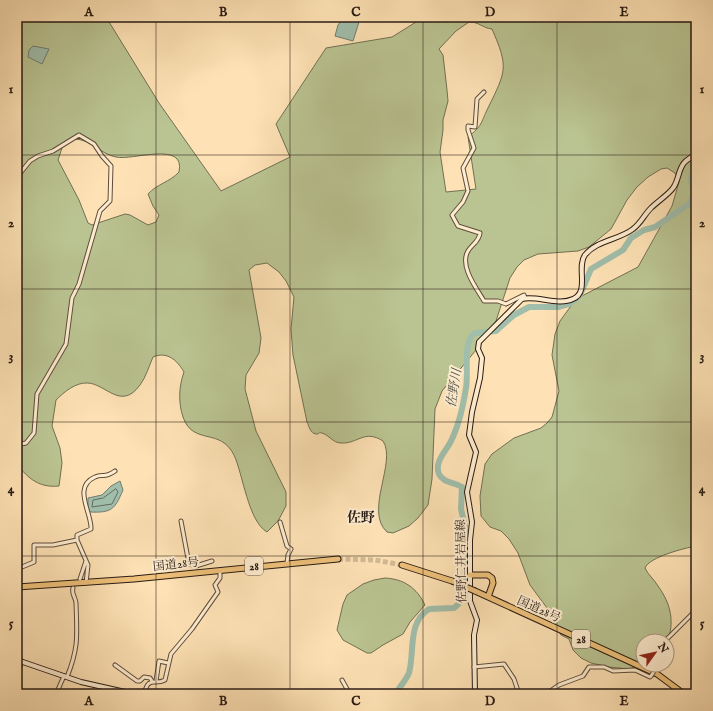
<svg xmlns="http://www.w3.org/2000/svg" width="713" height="711" font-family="'IM FELL English','Noto Serif JP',serif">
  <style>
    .green { fill: #bac492; stroke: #717053; fill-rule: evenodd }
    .water { fill: #a0beab; stroke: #707d6f }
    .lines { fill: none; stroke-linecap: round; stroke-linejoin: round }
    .shore { stroke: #646c60; stroke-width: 1 }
    .river { stroke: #a0beab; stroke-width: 6 }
    .highway-tunnel { stroke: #d3ba95; stroke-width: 5; stroke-dasharray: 5 2.5; stroke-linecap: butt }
    .street-casing { stroke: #5e4d3c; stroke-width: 5 }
    .secondary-casing { stroke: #281b14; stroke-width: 6 }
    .highway-casing { stroke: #281b14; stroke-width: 7 }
    .street { stroke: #feeccf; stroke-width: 3 }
    .secondary { stroke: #feeccf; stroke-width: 4 }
    .highway { stroke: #efc17a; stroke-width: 5 }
    .street-bridge-casing { stroke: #5e4d3c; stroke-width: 5; stroke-linecap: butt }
    .highway-bridge-casing { stroke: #281b14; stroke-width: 7; stroke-linecap: butt }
    .street-bridge { stroke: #feeccf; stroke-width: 3 }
    .highway-bridge { stroke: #efc17a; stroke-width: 5 }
    .grid { fill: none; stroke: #281b14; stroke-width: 1; stroke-opacity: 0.55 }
    .labels { text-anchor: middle; stroke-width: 4; stroke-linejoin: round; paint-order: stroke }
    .shield { fill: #feeccf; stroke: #685a4c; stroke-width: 1 }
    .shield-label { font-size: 11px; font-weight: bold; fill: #281b14 }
    .street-label { font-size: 12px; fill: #281b14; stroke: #feeccf }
    .water-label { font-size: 13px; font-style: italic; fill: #525449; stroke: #feeccf }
    .quarter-label { font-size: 14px; font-weight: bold; fill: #281b14; stroke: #feeccf }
    .neatline { fill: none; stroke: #281b14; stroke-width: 1.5 }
    .grid-label { font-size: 13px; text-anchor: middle; font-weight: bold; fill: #281b14 }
  </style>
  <rect width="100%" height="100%" fill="#fee2b5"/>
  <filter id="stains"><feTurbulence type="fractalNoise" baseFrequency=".005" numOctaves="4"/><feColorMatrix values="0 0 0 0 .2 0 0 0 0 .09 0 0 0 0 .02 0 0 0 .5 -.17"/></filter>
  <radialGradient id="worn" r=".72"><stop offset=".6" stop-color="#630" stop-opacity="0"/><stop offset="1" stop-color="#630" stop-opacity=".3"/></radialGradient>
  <path class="green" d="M17,17H106L159,103L221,191L290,157L276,124L326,48L392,37L424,17H696V546C685,548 649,557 645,568C648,575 654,579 658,586C671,604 675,622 667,643V641H643V664L629,669L609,667L591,663L581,658L573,650L569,639L561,635L551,619L547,608L530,585L518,553L509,539L501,531L490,527L481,516L480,496L485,464L492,454L514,438L541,428L547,423L552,417L559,391L552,355L555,334L560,321L576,299L638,267L672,206L679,182L675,173L667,168L661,169L648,177L637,187L627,200L611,229L589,247L578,251L538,254L524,260L517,267L510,278L495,324L486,338L442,391L435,409L432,479L428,505L418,518L409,526L393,533L387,532C364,511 397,462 383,441C364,429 358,444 341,443C333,443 329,435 322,433C317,432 321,434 316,434C310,433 309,426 307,422L293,355L291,329L294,297L286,281L279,272L267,263L255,265L249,270L261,338L259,353L246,375L245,389L256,431L286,492V506L278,521L267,532C248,521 243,474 234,455C220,427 193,446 183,417C178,402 179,386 184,372C177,360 167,351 153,357C149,366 146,377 140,385C121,411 106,384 88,383C76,382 64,392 56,400L52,426L60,448L62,463L59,486C40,488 28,479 17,464ZM469,22C480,22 482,28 492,29C509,68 506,71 488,108C480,124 483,125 468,137L476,189L446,192L440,152L443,130V120L448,101L447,90L443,55L439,49L456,31ZM74,139C91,139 100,154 116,157C132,161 186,140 179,172C170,182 157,184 148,194L153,206L159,215L156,222L148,225L130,215L125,214L92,225L88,223L79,200L58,160L63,145Z
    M385,578C404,579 417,588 425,605L410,622L403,634L383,645L371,653H367L343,640L337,630L343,604L347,595L363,584L374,580Z"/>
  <path class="water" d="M342,20L359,22L353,41L335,36L338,25Z
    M33,46L49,49L42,64L28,57L29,50Z
    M120,481L123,490C115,509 112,513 90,512L88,508V498L102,495L111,486Z"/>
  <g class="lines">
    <path class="shore" d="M116,489L118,492L112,504L92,507L93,500L103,498Z"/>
    <path class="river" d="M395,694C400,687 406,680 409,673C415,651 407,623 429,609L454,608L465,598L466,530L461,509L462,487C454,482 443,483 439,474C434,463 445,452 450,443C459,426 463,407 466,388C469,373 462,341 475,333L496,331L514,315L529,307H559L569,304L576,299L580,295L591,269L623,250L631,238L644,230L655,227L689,204L694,195L691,178L693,171L696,168"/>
    <path class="highway-tunnel" d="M338,559L375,560L402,565"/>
    <g class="street-casing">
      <path id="street" d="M484,92L477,99L475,127L468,126V130L474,148L463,168L468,191L463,202L452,215L458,226L480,233C479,242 472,244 468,251C459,266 477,289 484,301H498L506,304L524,295L525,298
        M17,177L30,161L38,156L53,151L79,135L94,144L102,156L111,166L110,201L100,211L79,284L72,298L66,344L37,394L34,433L26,443L17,445
        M181,521L189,564L196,566L212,561
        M280,522L287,546L291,549L288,555L287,563
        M17,569L34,562V545H53L77,540
        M80,579L86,561
        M86,583L88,565L77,540V535L91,529C92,513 72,487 95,477C103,473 104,479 115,471
        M665,641L696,610
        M115,665L137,681H140L144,677L150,678L152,681
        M474,667L504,664L514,679L519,694
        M17,675L22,661
        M67,677C79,647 77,635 76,603C76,598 71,594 73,588
        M342,680L347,689L345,694
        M156,681L159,661L168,663
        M56,694L64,676
        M144,694C149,675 154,686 165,680L171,654L192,629L218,592L215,585L220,578V570
        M546,694L559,685L583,676L589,667H604L613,671L635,670L650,677L651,676"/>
    </g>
    <g class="secondary-casing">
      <path id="secondary" d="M17,660L81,682L134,694
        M475,694L474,635L477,620L470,601V540L472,522L467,492L476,452L469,435L472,412L480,378L482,358L478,349L479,342L522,299C536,295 558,306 573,299C590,292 576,267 585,255C597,240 619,240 633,229C641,223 644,215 651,208C657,202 669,194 673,188C679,180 678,170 684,163C687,159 693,157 696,153"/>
    </g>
    <g class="highway-casing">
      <path id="highway" d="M402,565L452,581
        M470,575H488L492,578L493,583L488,597
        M17,587L134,579L338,559
        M475,591L657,674L684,694"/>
    </g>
    <use href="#street" class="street"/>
    <use href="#secondary" class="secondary"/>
    <use href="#highway" class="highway"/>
    <g class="street-bridge-casing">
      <path id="street-bridge" d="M651,676L658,665"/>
    </g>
    <g class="highway-bridge-casing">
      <path id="highway-bridge" d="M452,581L475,591"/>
    </g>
    <use href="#street-bridge" class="street-bridge"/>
    <use href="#highway-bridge" class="highway-bridge"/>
  </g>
  <path class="grid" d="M156,17V694M290,17V694M423,17V694M557,17V694M17,155H696M17,289H696M17,422H696M17,556H696"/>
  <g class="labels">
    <g class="shield">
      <rect x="245" y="557" width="18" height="18" rx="3"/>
      <rect x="572" y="630" width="18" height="18" rx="3"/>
    </g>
    <g class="shield-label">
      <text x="254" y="570">28</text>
      <text x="581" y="643">28</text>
    </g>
    <g class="street-label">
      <text transform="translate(461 561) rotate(-91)" y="4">佐野仁井岩屋線</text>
      <text transform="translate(176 564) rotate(-6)" y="4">国道28号</text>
      <text transform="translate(539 609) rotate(24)" y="4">国道28号</text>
    </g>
    <g class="water-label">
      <text transform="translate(453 388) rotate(-81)" y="5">佐野川</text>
    </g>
    <g class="quarter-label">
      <text x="361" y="522">佐野</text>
    </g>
  </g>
  <rect width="713" height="711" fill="none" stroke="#fee2b5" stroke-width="44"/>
  <g transform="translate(655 653) rotate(57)"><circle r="19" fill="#feeccf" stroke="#a89884"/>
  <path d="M0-3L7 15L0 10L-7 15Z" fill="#8f2418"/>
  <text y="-6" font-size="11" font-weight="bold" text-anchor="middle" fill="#281b14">N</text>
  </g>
  <rect x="22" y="22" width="669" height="667" class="neatline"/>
  <g class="grid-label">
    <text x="89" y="16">A</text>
    <text x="223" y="16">B</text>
    <text x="356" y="16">C</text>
    <text x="490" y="16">D</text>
    <text x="624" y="16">E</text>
    <text x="11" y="93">1</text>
    <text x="702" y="93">1</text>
    <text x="11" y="227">2</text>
    <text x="702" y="227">2</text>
    <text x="11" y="360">3</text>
    <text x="702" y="360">3</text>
    <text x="11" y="493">4</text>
    <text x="702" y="493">4</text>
    <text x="11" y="627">5</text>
    <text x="702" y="627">5</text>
    <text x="89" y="705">A</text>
    <text x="223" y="705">B</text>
    <text x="356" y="705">C</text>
    <text x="490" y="705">D</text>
    <text x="624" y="705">E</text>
  </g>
  <rect width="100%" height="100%" filter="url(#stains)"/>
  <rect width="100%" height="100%" fill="url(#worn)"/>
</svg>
